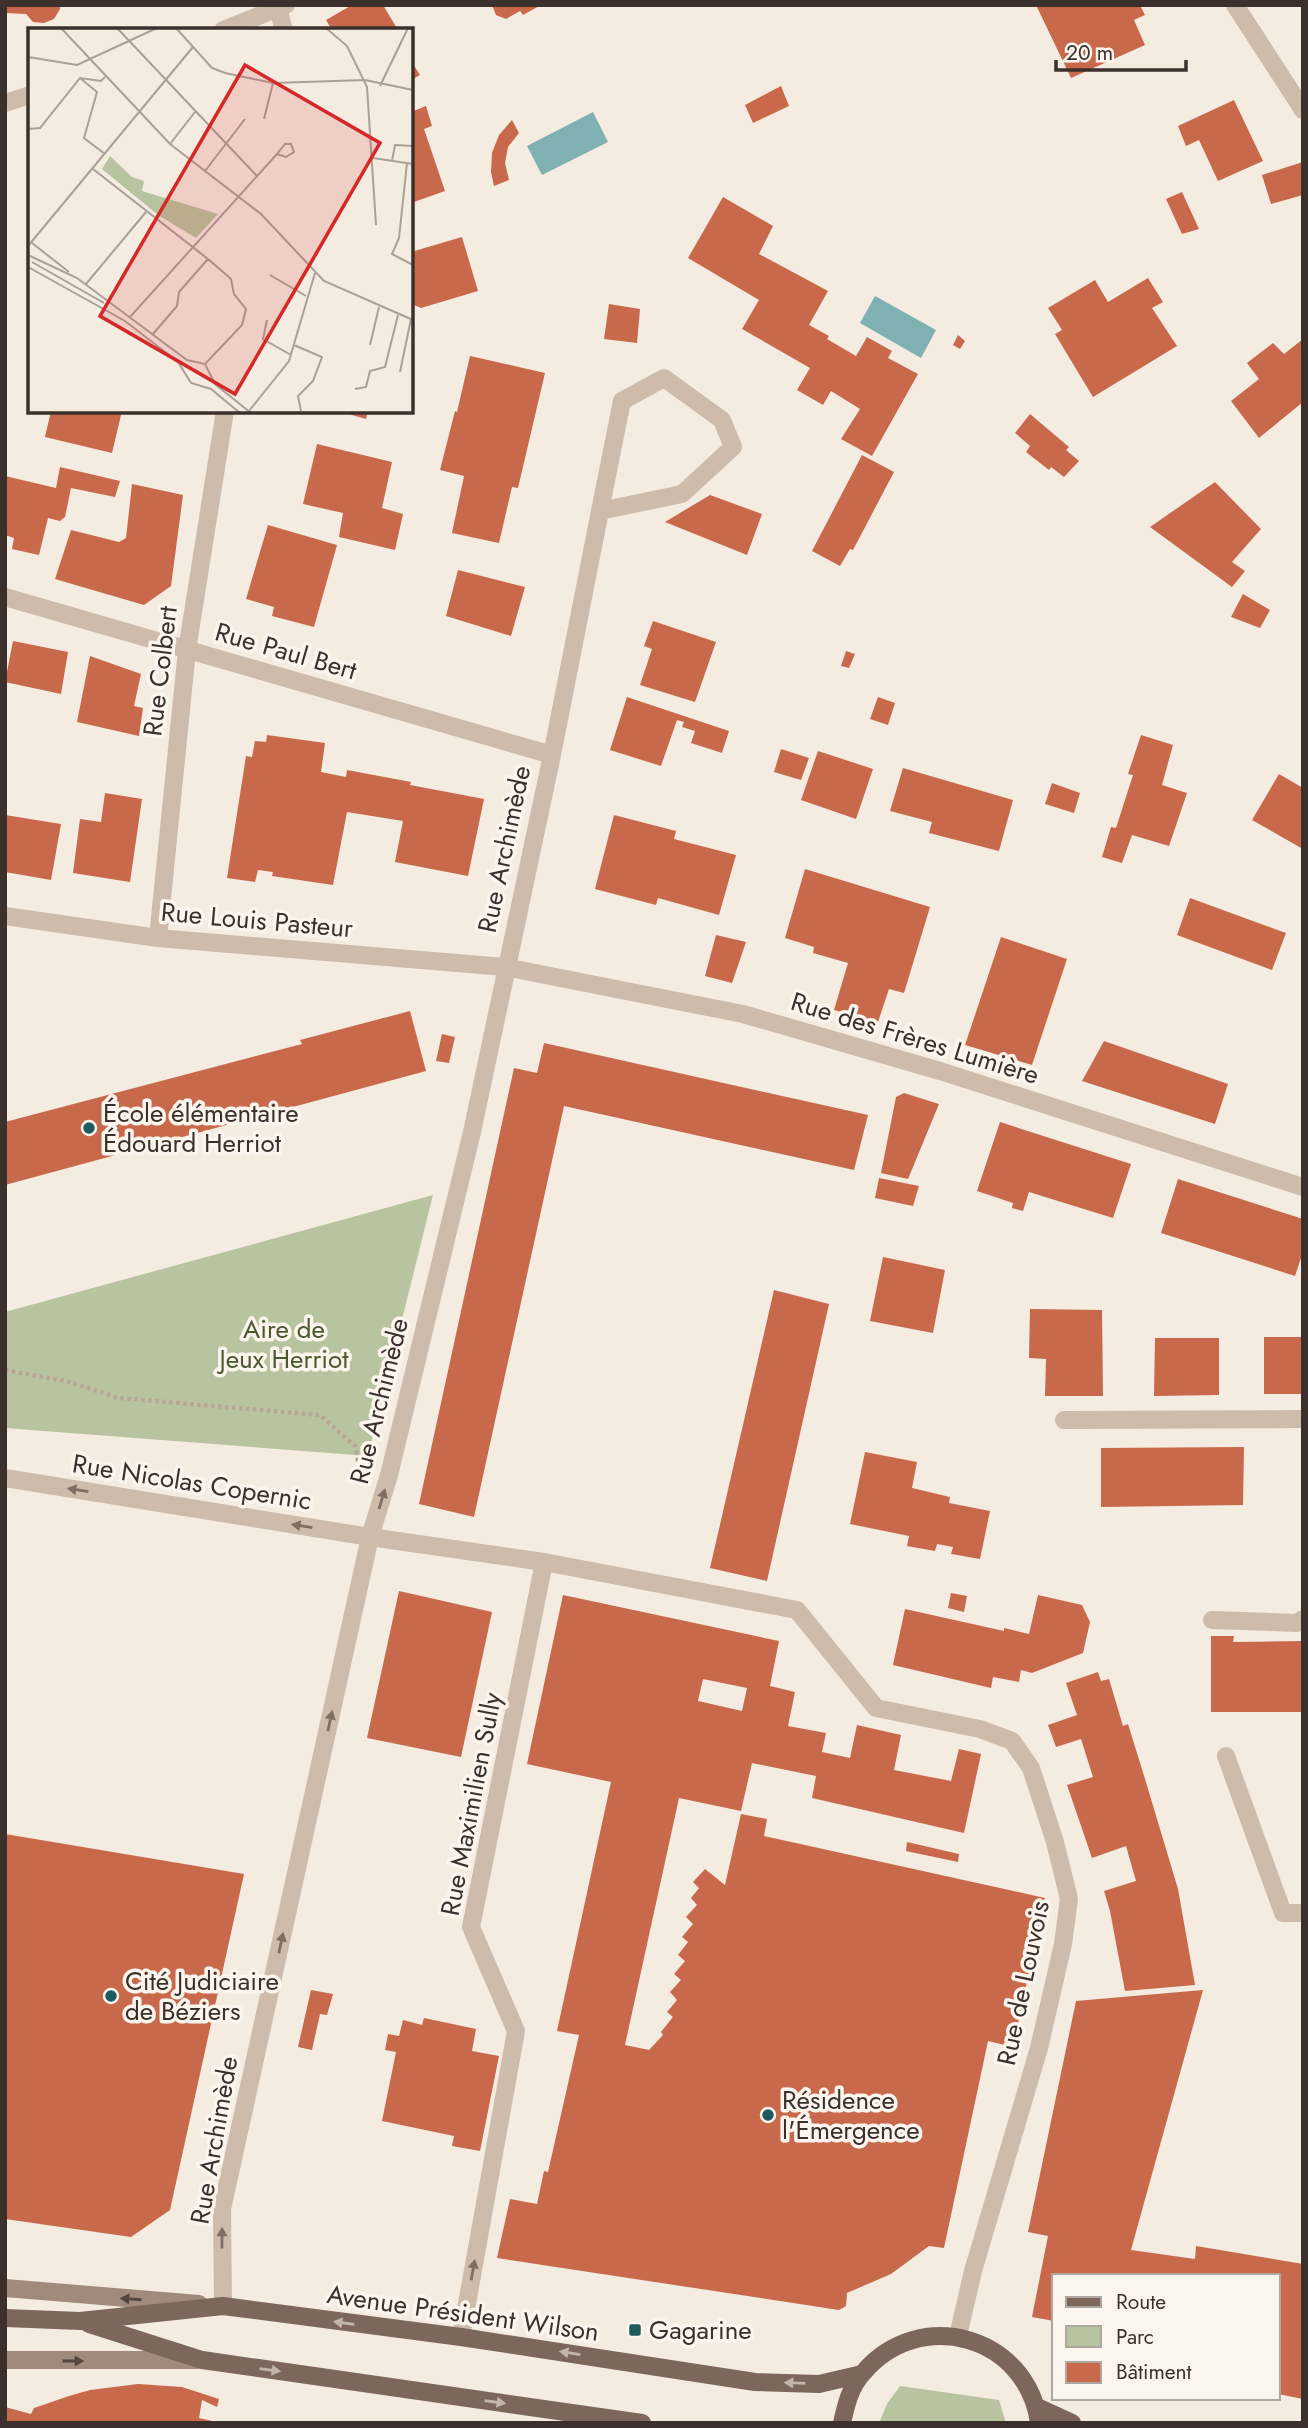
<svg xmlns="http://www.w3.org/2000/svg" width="1308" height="2428" font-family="Jost,sans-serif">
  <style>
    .green { fill: #b8c4a0 }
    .water { fill: #7fb0b2 }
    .building { fill: #c8694b; fill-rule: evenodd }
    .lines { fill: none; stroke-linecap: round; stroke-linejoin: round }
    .path { stroke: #b9a596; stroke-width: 4.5; stroke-dasharray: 3.5 3.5; stroke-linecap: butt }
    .pedestrian { stroke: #cdbbac; stroke-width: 18 }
    .minor { stroke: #cdbbac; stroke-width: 18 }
    .tertiary { stroke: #cdbbac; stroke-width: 18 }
    .secondary { stroke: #a18a7d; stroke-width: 18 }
    .primary { stroke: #7d675c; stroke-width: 18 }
    .oneway { fill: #7d6f65 }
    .oneway2 { fill: #544640 }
    .oneway3 { fill: #c2b5ac }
    .poi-dot { fill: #1f5a5e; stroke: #fbf5ee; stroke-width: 2.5 }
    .labels { text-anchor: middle; stroke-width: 7; stroke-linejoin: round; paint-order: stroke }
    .street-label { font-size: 26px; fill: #3b302b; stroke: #fbf5ee }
    .poi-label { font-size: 26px; fill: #3b302b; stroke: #fbf5ee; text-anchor: start }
    .park-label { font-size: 26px; fill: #4a5a2e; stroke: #fbf5ee }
    .inset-road { fill: none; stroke: #aaa098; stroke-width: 2 }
    .view { fill: #d62828; fill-opacity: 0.15; stroke: #d62828; stroke-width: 3.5 }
    .inset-edge { fill: none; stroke: #3b302b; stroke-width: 3.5 }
  </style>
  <rect width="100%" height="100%" fill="#f4ebe1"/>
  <path class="green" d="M433,1195L368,1456L5,1428V1312Z
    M900,2386L999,2400L1006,2423H879L887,2404Z"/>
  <path class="water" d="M593,112L608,142L542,175L527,146Z
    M875,296L936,330L921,358L860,323Z"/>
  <path class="building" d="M5,5H60V9L54,19L44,23L33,22L26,14L5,13Z
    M352,5H383L398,30H332L326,20Z
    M492,5H541L523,15L520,11L506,19L496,15Z
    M1036,5H1140L1145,15L1134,20L1145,45L1071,78Z
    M411,61L420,75L411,80Z
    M781,86L789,106L753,123L745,105Z
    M1234,100L1263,161L1218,181L1199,140L1186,146L1178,126Z
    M426,106L432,126L424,129L445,191L411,203V112Z
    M512,120L519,133L508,147L505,163L509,180L494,186L491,172L492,153L499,135Z
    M1303,162V195L1271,204L1262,175Z
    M1182,192L1199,229L1182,234L1166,199Z
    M723,197L773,226L759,254L828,291L809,325L829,336L827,339L856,356L867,337L892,351L888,358L918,374L872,456L841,439L860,409L831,391L823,405L797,390L810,368L742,329L759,300L688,258Z
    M462,237L478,291L421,308L412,304L411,285L414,282L411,271V252Z
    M1148,278L1163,302L1152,308L1177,346L1093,397L1055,334L1062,330L1048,308L1095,280L1108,302Z
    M609,304L640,309L637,343L604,339Z
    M958,335L965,341L960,349L953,345Z
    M1303,339V402L1259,438L1231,401L1259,379L1247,363L1273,343L1284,354Z
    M470,356L545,373L518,488L512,487L499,543L452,533L464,476L440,470L455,411L457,412Z
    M51,411H122L112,453L45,437Z
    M338,411H368L366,419Z
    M1030,414L1069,447L1066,450L1079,461L1064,477L1051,467L1049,470L1026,452L1030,446L1015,433Z
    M317,444L392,462L382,508L403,514L395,550L339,537L343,513L303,504Z
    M862,455L894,472L853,550L850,549L840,566L812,551Z
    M60,467L120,481L115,497L71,488L65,517L60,521L48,518L39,555L12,549L14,538L5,535V476L56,488Z
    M1215,482L1261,529L1232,562L1245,571L1232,587L1150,527Z
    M132,484L183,495L171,586L144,605L55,579L71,530L119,542L126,538Z
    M710,495L762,514L747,555L665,522Z
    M268,525L337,545L314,627L272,616L274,607L246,599Z
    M458,570L525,587L511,636L446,616Z
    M1243,594L1270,610L1260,628L1231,617Z
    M653,621L716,642L695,702L640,685L652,649L644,646Z
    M13,641L68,652L61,694L5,682Z
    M846,651L855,654L849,668L841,666Z
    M90,656L141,674L134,706L143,708L139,736L77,722Z
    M627,697L729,731L722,753L691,743L695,731L682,727L684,722L677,720L661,766L610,750Z
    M878,697L895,703L888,725L870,719Z
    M267,735L325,743L321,772L346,777L347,770L411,782L410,785L484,799L468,876L395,862L403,821L347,812L333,885L272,876L273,872L258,870L255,882L227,878L246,756L252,757L255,741L266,742Z
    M1141,735L1173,745L1162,785L1187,793L1169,846L1132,835L1122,863L1102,857L1111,827L1116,828L1133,775L1128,774Z
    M781,749L809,758L801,780L774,772Z
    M818,751L873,769L856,819L801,800Z
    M903,768L1013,800L999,851L929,833L932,822L890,811Z
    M1279,774L1303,788V849L1252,820Z
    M1052,783L1080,793L1074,813L1045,804Z
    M105,793L142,799L130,882L73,873L80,819L101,822Z
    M5,815L61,824L51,880L5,872Z
    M614,815L676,831L674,839L736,855L719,915L658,898L656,905L595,889Z
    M805,869L930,907L904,993L889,989L878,1022L834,1010L848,963L813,953L814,947L785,938Z
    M1190,898L1286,933L1272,970L1177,935Z
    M716,935L746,942L732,983L705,976Z
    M1001,937L1067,959L1032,1065L965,1045Z
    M410,1011L426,1071L5,1185V1122L302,1044L300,1040Z
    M442,1034L455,1037L449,1063L436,1061Z
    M1104,1041L1228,1084L1215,1124L1082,1081Z
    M544,1043L868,1115L854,1170L564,1106L474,1517L419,1504L514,1068L537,1073Z
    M904,1093L939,1104L908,1179L881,1173L896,1097Z
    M1000,1122L1131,1164L1113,1218L1029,1192L1023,1211L1012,1208L1013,1203L977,1191Z
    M879,1178L919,1186L913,1206L875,1198Z
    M1178,1179L1303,1219V1252L1295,1276L1161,1233Z
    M883,1257L945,1270L933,1333L870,1321Z
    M774,1290L829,1304L767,1581L710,1568Z
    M1030,1309L1102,1310L1103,1396H1045L1046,1359L1029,1358Z
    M1264,1337H1303V1394H1264Z
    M1155,1338H1219V1395L1154,1396Z
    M1244,1447L1243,1505L1101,1507V1448Z
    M865,1452L917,1462L912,1488L950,1497L949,1503L990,1511L980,1559L951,1554L953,1547L937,1544L935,1551L907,1546L909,1536L850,1524Z
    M399,1591L492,1612L461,1757L367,1738Z
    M951,1593L967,1596L964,1612L948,1608Z
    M563,1595L779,1641L770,1686L795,1692L788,1726L826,1733L822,1752L850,1758L857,1725L901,1735L894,1770L951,1781L959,1749L981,1754L964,1833L812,1798L816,1776L752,1763L741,1811L679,1798L625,2045L649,2050L663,2035L661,2032L673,2017L667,2012L677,2000L670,1992L681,1980L674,1974L685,1961L678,1955L688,1942L682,1937L693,1924L686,1917L697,1905L691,1898L699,1888L693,1882L705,1869L725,1885L741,1814L767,1819L764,1836L1045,1898L1013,2047L988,2041L944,2248L929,2246L891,2274L847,2293L846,2306L839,2310L497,2258L510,2199L537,2204L544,2171L548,2172L579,2035L557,2031L611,1782L527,1764ZM703,1679L747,1688L742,1711L698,1701Z
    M1038,1595L1082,1605L1090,1622L1083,1653L1032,1673L1021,1670L1019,1682L993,1677L991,1688L893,1665L905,1609L1004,1631V1628L1029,1634Z
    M1211,1636H1234L1233,1642L1303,1641V1712H1211Z
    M1098,1672L1101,1681L1109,1679L1123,1726L1128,1724L1145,1779L1178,1889L1195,1985L1125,1991L1110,1911L1104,1891L1136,1881L1126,1846L1092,1858L1067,1785L1093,1777L1081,1739L1056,1747L1048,1725L1077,1715L1066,1683Z
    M5,1834L244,1874L170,2210L131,2237L5,2219Z
    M907,1842L959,1854L958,1862L906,1851Z
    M311,1990L333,1994L327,2015L320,2014L312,2050L298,2047Z
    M1203,1990L1131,2250L1195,2259L1196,2246L1303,2264V2399L1278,2394V2276H1054V2321L1032,2317L1048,2236L1028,2232L1076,2001Z
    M424,2018L476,2029L472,2051L499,2056L480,2151L452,2146L454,2136L382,2121L396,2052L385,2050L388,2034L399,2036L403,2020L422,2025Z
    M138,2384L182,2387L219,2399L217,2407L202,2400L199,2418L221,2423H5V2407L31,2414L34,2408L69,2396L90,2390Z"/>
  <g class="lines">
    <path class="path" d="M5,1370L66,1381L119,1398L320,1415L355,1446L358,1461"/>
    <path class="pedestrian" d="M1212,1620L1297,1623L1303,1619"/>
    <path class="minor" d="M1235,5L1303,110
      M278,9L284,30
      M5,597L552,755
      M5,916L158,938L505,967L743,1014L940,1071L1303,1187
      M158,938L187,650L225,411
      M1064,1420L1303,1419
      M5,1478L370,1537L544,1562
      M1226,1756L1283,1913H1303
      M223,2306L222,2209L370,1537L389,1475L472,1132L552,755L600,511L682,494L733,447L722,420L664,378L622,401L600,511
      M461,2337L516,2031L471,1927L544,1562L797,1610L876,1708L980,1729L1012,1741L1031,1768L1055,1842L1069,1899L1063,1944L1039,2048L973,2271L958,2336"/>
    <path class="tertiary" d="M223,30L286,5
      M5,103L30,95"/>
    <path class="secondary" d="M5,2288L199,2304
      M5,2360H198"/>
    <path class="primary" d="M5,2318L80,2321L223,2306L461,2337L755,2382L819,2384L862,2374
      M89,2324L202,2360L642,2423
      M1037,2407L1072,2423
      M842,2423C846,2405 850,2387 863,2373C919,2306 1027,2335 1039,2423"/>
  </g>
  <defs><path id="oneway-solid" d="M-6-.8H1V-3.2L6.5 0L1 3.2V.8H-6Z" transform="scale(1.75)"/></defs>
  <g class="oneway">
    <use href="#oneway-solid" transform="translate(78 1490) rotate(-171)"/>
    <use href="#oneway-solid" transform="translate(382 1499) rotate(-73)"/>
    <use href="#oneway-solid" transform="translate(302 1526) rotate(-171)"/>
    <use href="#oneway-solid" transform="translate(330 1721) rotate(-78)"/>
    <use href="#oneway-solid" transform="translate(281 1943) rotate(-78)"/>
    <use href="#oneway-solid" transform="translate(222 2238) rotate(-90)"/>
    <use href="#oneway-solid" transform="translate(473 2270) rotate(-80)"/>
  </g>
  <g class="oneway2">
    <use href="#oneway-solid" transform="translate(131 2299) rotate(-176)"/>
    <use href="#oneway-solid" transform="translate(73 2361)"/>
  </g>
  <g class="oneway3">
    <use href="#oneway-solid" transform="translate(344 2323) rotate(-172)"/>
    <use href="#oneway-solid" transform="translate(570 2353) rotate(-171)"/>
    <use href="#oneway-solid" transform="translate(270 2370) rotate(8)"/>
    <use href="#oneway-solid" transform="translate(795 2383) rotate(-178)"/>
    <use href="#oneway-solid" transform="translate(495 2402) rotate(8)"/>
  </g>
  <g class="poi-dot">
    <circle cx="89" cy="1128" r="7"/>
    <circle cx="111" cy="1996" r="7"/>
    <circle cx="768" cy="2115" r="7"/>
    <rect x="628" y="2323" width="14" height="14" rx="3.5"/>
  </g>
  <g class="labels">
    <g class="street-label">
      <text transform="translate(286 651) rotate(16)" y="9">Rue Paul Bert</text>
      <text transform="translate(160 671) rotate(-83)" y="9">Rue Colbert</text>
      <text transform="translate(504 849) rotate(-78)" y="9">Rue Archimède</text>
      <text transform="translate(257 920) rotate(5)" y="9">Rue Louis Pasteur</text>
      <text transform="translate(915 1038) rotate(17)" y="9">Rue des Frères Lumière</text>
      <text transform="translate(379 1401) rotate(-76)" y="9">Rue Archimède</text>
      <text transform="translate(192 1482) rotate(9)" y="9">Rue Nicolas Copernic</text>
      <text transform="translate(471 1804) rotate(-79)" y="9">Rue Maximilien Sully</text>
      <text transform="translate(1023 1983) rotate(-78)" y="9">Rue de Louvois</text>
      <text transform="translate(214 2140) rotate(-80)" y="9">Rue Archimède</text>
      <text transform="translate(463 2313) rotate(8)" y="9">Avenue Président Wilson</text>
    </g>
    <g class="poi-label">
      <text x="103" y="1122">École élémentaire<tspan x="103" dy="30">Édouard Herriot</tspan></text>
      <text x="125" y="1990">Cité Judiciaire<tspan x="125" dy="30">de Béziers</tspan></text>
      <text x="782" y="2109">Résidence<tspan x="782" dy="30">l'Émergence</tspan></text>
      <text x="649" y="2339">Gagarine</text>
    </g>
    <g class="park-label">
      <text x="284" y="1338">Aire de<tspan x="284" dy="30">Jeux Herriot</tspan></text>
    </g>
  </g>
  <g transform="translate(28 28)">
    <rect width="385" height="385" fill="#f4ebe1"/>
    <path d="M82,128L104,149L116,153L114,163L190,186L168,210L130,187L74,141Z" fill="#b8c4a0"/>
    <path class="inset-road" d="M33,0L142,116L233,186L296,253L385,292M89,0L229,148M148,0L184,40L197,45L245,55L337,52M298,0L319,18L339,59L348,197M0,29L49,37L129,0M52,50L69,64L56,110L77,126M337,52L385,62M352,58L380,0M236,91L245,55M0,101L12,100L52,50L73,53L77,49M142,116L167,84M345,130L385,136M364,133L367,117L385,118M379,135L371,210L364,226L385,237M65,141L180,231M177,143L217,91M4,215L41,244M0,218L165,19M0,227L49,250L159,332L177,336L187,356L223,385M4,234L76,275M0,239L97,293L150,334L163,355L183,361L212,385M242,247L278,268M58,256L118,184M102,289L249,126L258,129L266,124L263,116H257L249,126M239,292L235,311L263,327M125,306L149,278L151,264L180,231L203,251L206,266L218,281L214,297L177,336M266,317L294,329L285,353L270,368L273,383M342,317L351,279M372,344L383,291M327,361L338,359L342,343L357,339L370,287M221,383L261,333L287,245"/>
    <path class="view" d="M217,37L352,115L207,366L72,288Z"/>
    <rect width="385" height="385" class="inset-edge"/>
  </g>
  <rect width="1308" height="2428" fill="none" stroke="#3b302b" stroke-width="14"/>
  <rect x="1052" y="2274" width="228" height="126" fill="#fbf5ee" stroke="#aea6a0" stroke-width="2"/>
  <rect x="1066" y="2297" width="35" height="10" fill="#7d675c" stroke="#aea6a0" stroke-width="2"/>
  <text x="1116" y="2309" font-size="21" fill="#3b302b">Route</text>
  <rect x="1066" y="2326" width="35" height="21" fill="#b8c4a0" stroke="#aea6a0" stroke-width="2"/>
  <text x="1116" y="2344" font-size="21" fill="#3b302b">Parc</text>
  <rect x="1066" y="2362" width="35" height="21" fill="#c8694b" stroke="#aea6a0" stroke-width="2"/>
  <text x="1116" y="2379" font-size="21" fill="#3b302b">Bâtiment</text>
  <path d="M1056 60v10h130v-10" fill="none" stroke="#3b302b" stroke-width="3.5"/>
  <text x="1066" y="60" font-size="21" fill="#3b302b" stroke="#fbf5ee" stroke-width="5" paint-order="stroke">20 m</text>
</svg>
